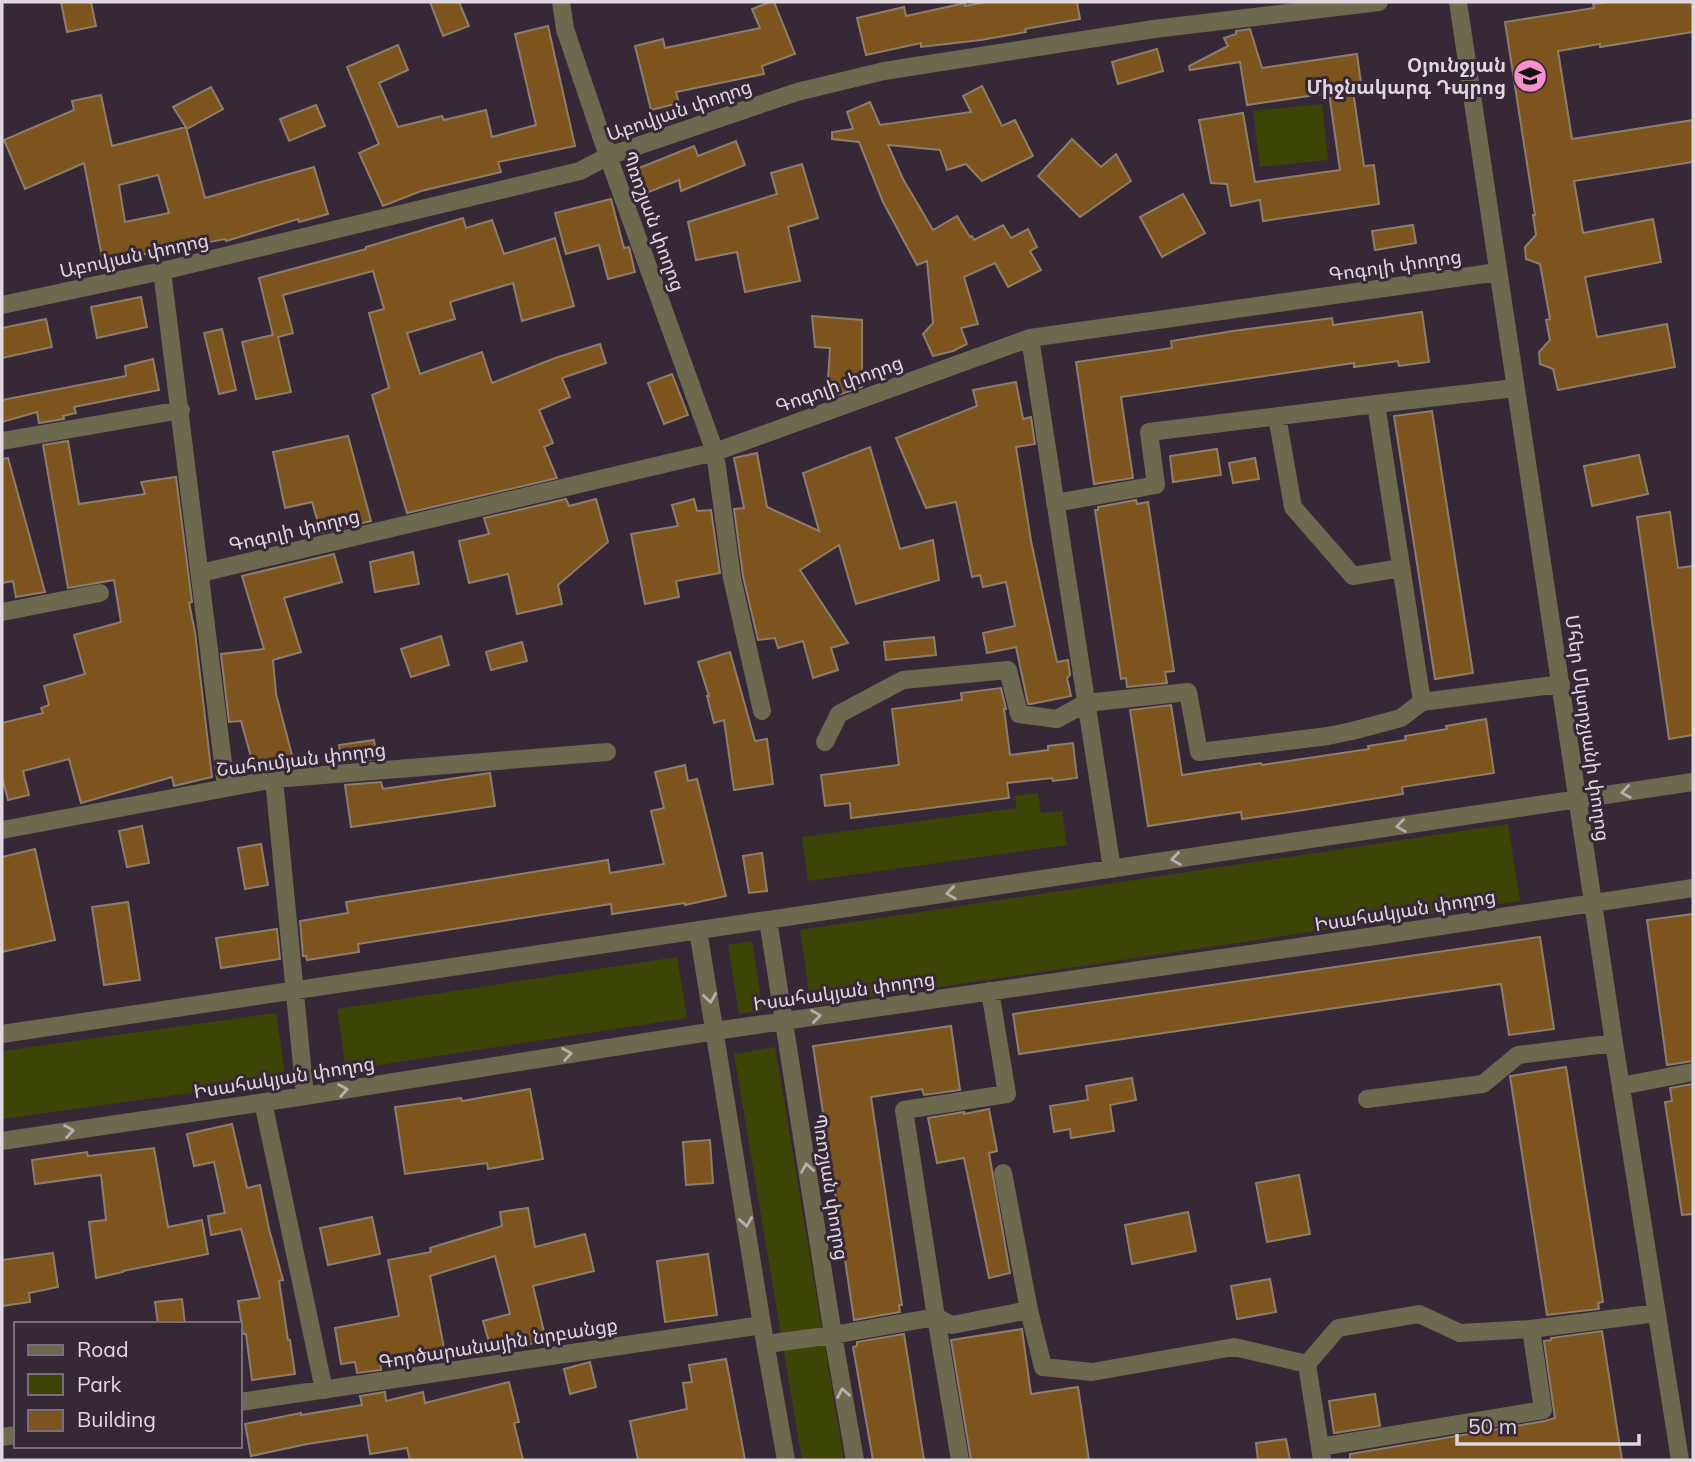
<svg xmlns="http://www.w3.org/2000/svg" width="1695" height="1462" font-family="Mulish,'Noto Sans Armenian',sans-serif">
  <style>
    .green { fill: #3d4506 }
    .building { fill: #7e541e; stroke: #8e7d6a; stroke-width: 2; fill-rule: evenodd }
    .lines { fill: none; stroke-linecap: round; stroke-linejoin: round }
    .minor { stroke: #6c694e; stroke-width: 18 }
    .oneway { stroke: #b8b0ae }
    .labels { text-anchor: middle; stroke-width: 6; stroke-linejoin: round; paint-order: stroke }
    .poi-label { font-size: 19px; font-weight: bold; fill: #e1d7e1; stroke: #362837; text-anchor: end }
    .street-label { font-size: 19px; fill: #e1d7e1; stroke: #362837 }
  </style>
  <rect width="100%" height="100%" fill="#362837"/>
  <path class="green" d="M1322,104L1328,160L1260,167L1253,111Z
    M1038,793L1041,813L1062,811L1067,845L808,881L802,837L1016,808L1015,796Z
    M1508,824L1520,901L811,1006L800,930Z
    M752,941L763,1010L739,1014L728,945Z
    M677,957L687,1018L346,1070L337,1009Z
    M276,1013L286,1080L2,1119V1051Z
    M775,1047L844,1460H802L734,1054Z"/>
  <path class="building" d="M61,2H91L96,26L67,32Z
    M430,2H459L469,26L443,36Z
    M770,2H774L795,54L762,66L764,74L676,92L679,103L651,110L635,46L663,39L665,48L760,28L752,9Z
    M986,2H1077L1080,19L1025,29L1026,32L981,40L921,47V43L866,55L857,18L904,7L906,16L965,3V6Z
    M1609,2H1693V32L1600,47V44L1558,51L1572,139L1693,120V162L1574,181L1583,233L1653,219L1661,262L1585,277L1597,337L1667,324L1675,367L1558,390L1553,369L1540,364L1539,352L1550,340L1546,320L1550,319L1540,264L1526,259L1525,247L1536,235L1533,215H1535L1505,22L1594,8L1593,4Z
    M548,26L575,146L498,162L501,172L421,191L383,206L359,153L379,144L347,67L398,45L408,70L379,83L398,127L442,116L444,120L486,110L492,137L536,125L515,34Z
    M1250,29L1262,68L1357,54L1362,90L1353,91L1364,166L1374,165L1379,204L1263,221L1260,200L1231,206L1227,184L1211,183L1199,120L1243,113L1255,182L1340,170L1329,93L1247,105L1240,62L1190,70L1189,66L1228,46L1224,38L1236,34V31Z
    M1157,49L1163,71L1118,84L1112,62Z
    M982,86L1002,126L1015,120L1033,156L982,181L966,164L947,170L940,150L888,145L903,179L933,230L957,216L970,237L972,236L974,240L1003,225L1011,238L1028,229L1037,247L1030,251L1041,270L1008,287L995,263L964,277L978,324L961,328L967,344L953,351L933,356L923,334L933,323L927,261L917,265L883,202L859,142L832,139V132L853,129L847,112L870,102L880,125L971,112L963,96Z
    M211,87L223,109L187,129L173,107Z
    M101,95L112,146L186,127L205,198L314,167L328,214L299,222L298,219L226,241L225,239L103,262L84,163L25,189L4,140L74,110L72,101ZM158,175L169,213L125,222L119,185Z
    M316,105L325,126L289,141L280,119Z
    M1072,139L1101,167L1116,154L1131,181L1080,217L1038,176Z
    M736,141L745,165L681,191L679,180L646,193L639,176V168L694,146L698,156Z
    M802,164L818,218L788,227L800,281L745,292L737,252L696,260L688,222L777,194L771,173Z
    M1183,194L1205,233L1162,257L1140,217Z
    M611,199L624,248L629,247L635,272L608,279L599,245L566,254L555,213Z
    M463,218L466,228L492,220L504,254L555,238L574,306L522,321L513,283L450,302L455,319L407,333L420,374L482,352L492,383L555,358L600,344L606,363L562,378L570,397L539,410L553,443L544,447L557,478L407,513L372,395L389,388L369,313L384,309L373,271L283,295L293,333L278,337L291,392L256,399L242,342L273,335L259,278L366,249V247Z
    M1413,225L1416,243L1375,250L1372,231Z
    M141,297L147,327L97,338L91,307Z
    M1422,312L1429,362L1399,366L1398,361L1354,367V363L1121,397L1133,478L1094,484L1076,362L1172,348L1171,341L1233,331L1332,318L1333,325Z
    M812,316L862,320V387L841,394L827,396L830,348L815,347Z
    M46,319L52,347L2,358V328Z
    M222,329L236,390L219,394L204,333Z
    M153,359L159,390L74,407L76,413L63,416L64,419L39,423L37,412L2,422V400L126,376L125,366Z
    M672,374L688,415L664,424L648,383Z
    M1016,382L1023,419L1031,417L1035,444L1016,447L1031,541L1057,662L1068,660L1070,675L1067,678L1071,696L1031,704H1028L1016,647L987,653L983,633L1015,626L1006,582L983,587L980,575L972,577L956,502L926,508L896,438L977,406L973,390Z
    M1432,411L1473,673L1435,679L1394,416Z
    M348,436L371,521L321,533L312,502L285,508L273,452Z
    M68,441L79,504L145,494L141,482L176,477L192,602L189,603L195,632L212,777L174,786L172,777L81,803L69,759L23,771L29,795L8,800L2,777V723L43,713L41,708L49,705L44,686L85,674L74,635L121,622L114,580L68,588L43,445Z
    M870,447L900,549L933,540L939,580L856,604L839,545L800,570L848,643L831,648L838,670L813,678L803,641L778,648L775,638L758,640L743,576L734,509L744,508L734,458L757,453L767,507L819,531L803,473Z
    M1217,449L1221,475L1173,482L1170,456Z
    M1639,455L1648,494L1592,506L1584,466Z
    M8,458L45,592L16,597L13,581L2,583V459Z
    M1255,458L1259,479L1233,483L1229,463Z
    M566,499L569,506L596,499L608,542L558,585L562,604L517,614L508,574L469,583L459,541L489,534L484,518Z
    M694,499L697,511L711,510L720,573L676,581L679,597L645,604L631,534L678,526L672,505Z
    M1136,500L1137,504L1148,502L1174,671L1165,672L1167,683L1127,687L1126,678L1121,679L1095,510H1098V507Z
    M1670,512L1678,568L1693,566V735L1669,739L1637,517Z
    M413,552L419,584L375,592L370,562Z
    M334,554L342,582L284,598L301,652L273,660L276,694L293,759L254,768L241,721L229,722L221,654L264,649L242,576Z
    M441,636L449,665L411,677L401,649Z
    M934,637L936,655L886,660L884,642Z
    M522,642L527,661L491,670L486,652Z
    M730,652L755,741L767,739L773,784L734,790L724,720L714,723L707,696H709L698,662Z
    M1001,688L1006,709H1004L1010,755L1048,750V746L1073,743L1077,778L1053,781L1052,778L1007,783L1009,798L851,818L850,803L825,806L821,775L899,765L892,709L962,700L961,693Z
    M1171,705L1182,775L1261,763L1262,765L1369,749L1368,746L1406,740L1405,736L1447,729L1446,726L1486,719L1494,773L1402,787L1403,794L1304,810L1242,819L1241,812L1148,826L1130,710Z
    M374,740L377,759L342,762L339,745Z
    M685,765L688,781L697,779L726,896L685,905V903L612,914L611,904L358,944L359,952L307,960L306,956H303L300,921L348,913L346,902L608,860L610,873L664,864L651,811L664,808L655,772Z
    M490,773L495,806L351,827L345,785L381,782L383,789Z
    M142,826L149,863L127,867L119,831Z
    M261,844L268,885L245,889L238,848Z
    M35,849L55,940L2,952V857Z
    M762,853L767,891L749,893L743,856Z
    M128,902L140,980L104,985L92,907Z
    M1693,914V1061L1667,1065L1647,920Z
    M277,929L280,959L221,968L216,938Z
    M1540,937L1554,1029L1509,1035L1501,984L1019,1054L1013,1014Z
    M951,1026L960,1090L924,1095L922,1089L871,1097L902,1305H899L900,1312L854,1320L813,1046Z
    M1566,1067L1603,1302L1598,1303L1599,1309L1547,1315L1510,1076Z
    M1132,1078L1136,1100L1110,1105L1114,1131L1071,1138L1070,1129L1054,1132L1050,1106L1088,1100L1086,1086Z
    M1693,1084V1214L1682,1215L1665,1102L1672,1101L1670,1088Z
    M530,1089L543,1159L488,1169L487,1163L405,1174L395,1107L461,1098L462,1101Z
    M989,1109L997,1151L989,1153L1010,1273L989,1278L964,1158L937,1163L928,1118L964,1112V1114Z
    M232,1124L247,1188L260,1185L269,1229L283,1280L279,1281L288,1340H290L295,1374L252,1380L246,1334H243L238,1301L260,1298L241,1229L211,1235L208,1216L225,1213L214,1162L194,1166L187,1134Z
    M710,1140L713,1183L686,1185L683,1142Z
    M154,1148L168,1227L202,1220L208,1254L123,1271V1272L96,1278L89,1222L106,1220L101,1175L35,1184L32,1160L87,1152L88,1156Z
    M1299,1175L1310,1234L1267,1242L1256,1183Z
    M528,1208L535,1247L585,1234L594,1271L533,1286L546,1340L492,1353L483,1321L510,1314L495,1256L430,1276L444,1348L380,1361L381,1370L357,1373L355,1362L341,1364L335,1328L399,1316L388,1260L431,1252L430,1248L502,1226L500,1212Z
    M1188,1212L1196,1251L1132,1264L1125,1225Z
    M372,1217L380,1254L328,1265L320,1228Z
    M53,1253L58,1287L29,1293L30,1302L2,1306V1260Z
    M708,1254L717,1315L665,1322L657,1261Z
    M1270,1279L1276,1312L1237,1319L1231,1286Z
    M182,1299L185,1324H158L155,1302Z
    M1022,1329L1031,1394L1078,1387L1089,1460H971L951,1340Z
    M1602,1331L1622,1460H1350V1454L1545,1421L1555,1418L1544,1341L1551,1340V1338Z
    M904,1334L924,1460H873L853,1347L857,1346V1342Z
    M726,1359L745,1460H638L630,1421L687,1409L683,1383L692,1382L689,1365Z
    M590,1362L596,1387L570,1394L564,1369Z
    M509,1382L519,1422L514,1423L523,1460H410L407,1448L370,1454L367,1435L307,1444L251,1456L245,1424L301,1413V1415L362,1405L360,1396L385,1392L386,1401L423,1392L425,1403Z
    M1375,1394L1380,1426L1334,1433L1329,1401Z
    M1286,1439L1290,1460H1258L1256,1443Z"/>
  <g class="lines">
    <path class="minor" d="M561,2L565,29L608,156L715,452L732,578L762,711
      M1458,2L1614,1043L1680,1460
      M162,271L226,787
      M2,305L162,271L580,171L608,156L797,92L884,71L1154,29L1379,2
      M1030,338L1112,869
      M1515,388L1376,404L1422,702L1561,684
      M1277,416L1293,507L1353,576L1401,568
      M2,441L181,410
      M1055,503L1156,485L1149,432L1376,404
      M201,573L715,452L1030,338L1498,272
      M2,612L100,593
      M825,742L839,714L903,680L1008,670L1019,714L1057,719L1086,703L1188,692L1199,752L1328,736L1352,731L1401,718L1422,702
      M274,779L305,1096
      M2,830L274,779L607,752
      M768,920L833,1335L855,1460
      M698,930L762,1325L786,1460
      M2,1034L1693,782
      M1621,1086L1693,1072
      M1367,1099L1483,1084L1518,1055L1614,1043
      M263,1102L324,1390
      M2,1141L305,1096L715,1031L1375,936L1693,888
      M1003,1173L1029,1310
      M936,1317L952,1325L1029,1310L1043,1367L1092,1372L1234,1347L1307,1364
      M936,1317L960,1460
      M766,1344L833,1335L936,1317L904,1110L1007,1094L990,991
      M240,1402L762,1325
      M2,1437L16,1435
      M1320,1447L1543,1410L1531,1329
      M1322,1460L1307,1364L1338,1328L1419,1314L1460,1333L1531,1329L1657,1313"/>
  </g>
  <defs><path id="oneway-chevron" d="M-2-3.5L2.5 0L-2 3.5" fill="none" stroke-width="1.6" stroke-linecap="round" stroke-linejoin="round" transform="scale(1.75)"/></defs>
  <g class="oneway">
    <use href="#oneway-chevron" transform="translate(1626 792) rotate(172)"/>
    <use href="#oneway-chevron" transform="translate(1401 826) rotate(172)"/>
    <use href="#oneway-chevron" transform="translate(1176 859) rotate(172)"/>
    <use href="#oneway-chevron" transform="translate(951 893) rotate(172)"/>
    <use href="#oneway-chevron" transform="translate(710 998) rotate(81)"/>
    <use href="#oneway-chevron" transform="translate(816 1016) rotate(-8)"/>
    <use href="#oneway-chevron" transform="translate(567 1054) rotate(-9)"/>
    <use href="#oneway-chevron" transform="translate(343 1090) rotate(-9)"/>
    <use href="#oneway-chevron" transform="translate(69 1131) rotate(-9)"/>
    <use href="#oneway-chevron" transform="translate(807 1168) rotate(-99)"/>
    <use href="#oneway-chevron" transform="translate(746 1222) rotate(81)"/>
    <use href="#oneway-chevron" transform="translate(843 1393) rotate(-100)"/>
  </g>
  <defs>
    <g id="school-disc" transform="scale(1.75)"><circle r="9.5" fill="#f890cb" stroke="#362837"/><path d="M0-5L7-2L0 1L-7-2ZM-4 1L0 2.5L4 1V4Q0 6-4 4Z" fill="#111"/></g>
  </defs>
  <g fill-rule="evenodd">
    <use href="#school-disc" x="1530" y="76"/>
  </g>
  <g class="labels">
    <g class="poi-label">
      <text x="1506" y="72">Օյունջյան<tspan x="1506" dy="22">Միջնակարգ Դպրոց</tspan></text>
    </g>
    <g class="street-label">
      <text transform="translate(679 110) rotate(-19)" y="7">Աբովյան փողոց</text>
      <text transform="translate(654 221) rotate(70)" y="7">Պռոշյան փողոց</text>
      <text transform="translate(134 255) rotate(-12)" y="7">Աբովյան փողոց</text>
      <text transform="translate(1395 265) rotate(-8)" y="7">Գոգոլի փողոց</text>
      <text transform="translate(839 384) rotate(-20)" y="7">Գոգոլի փողոց</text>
      <text transform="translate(294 530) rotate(-13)" y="7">Գոգոլի փողոց</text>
      <text transform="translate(1588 728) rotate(82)" y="7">Մհեր Մկտրչյանի փողոց</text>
      <text transform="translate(301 759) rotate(-7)" y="7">Շահումյան փողոց</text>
      <text transform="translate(1405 910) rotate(-9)" y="7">Իսահակյան փողոց</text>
      <text transform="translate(844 991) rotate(-8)" y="7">Իսահակյան փողոց</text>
      <text transform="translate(284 1077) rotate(-9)" y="7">Իսահակյան փողոց</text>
      <text transform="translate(831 1187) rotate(81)" y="7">Պռոշյան փողոց</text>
      <text transform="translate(498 1343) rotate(-9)" y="7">Գործարանային նրբանցք</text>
    </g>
  </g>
  <rect width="1695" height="1462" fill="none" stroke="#e1d7e1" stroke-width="7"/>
  <rect x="14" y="1322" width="228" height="126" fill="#362837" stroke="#7a6e7b" stroke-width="2"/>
  <rect x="28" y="1345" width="35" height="10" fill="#6c694e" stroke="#7a6e7b" stroke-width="2"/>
  <text x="77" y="1357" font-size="21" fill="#e1d7e1">Road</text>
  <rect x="28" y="1374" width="35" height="21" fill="#3d4506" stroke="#7a6e7b" stroke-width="2"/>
  <text x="77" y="1392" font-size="21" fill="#e1d7e1">Park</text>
  <rect x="28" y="1410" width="35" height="21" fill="#7e541e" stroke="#7a6e7b" stroke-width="2"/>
  <text x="77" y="1427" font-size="21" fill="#e1d7e1">Building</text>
  <path d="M1457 1434v10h182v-10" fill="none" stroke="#e1d7e1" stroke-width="3.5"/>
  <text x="1468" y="1434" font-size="21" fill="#e1d7e1" stroke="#362837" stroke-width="5" paint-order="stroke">50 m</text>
</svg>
